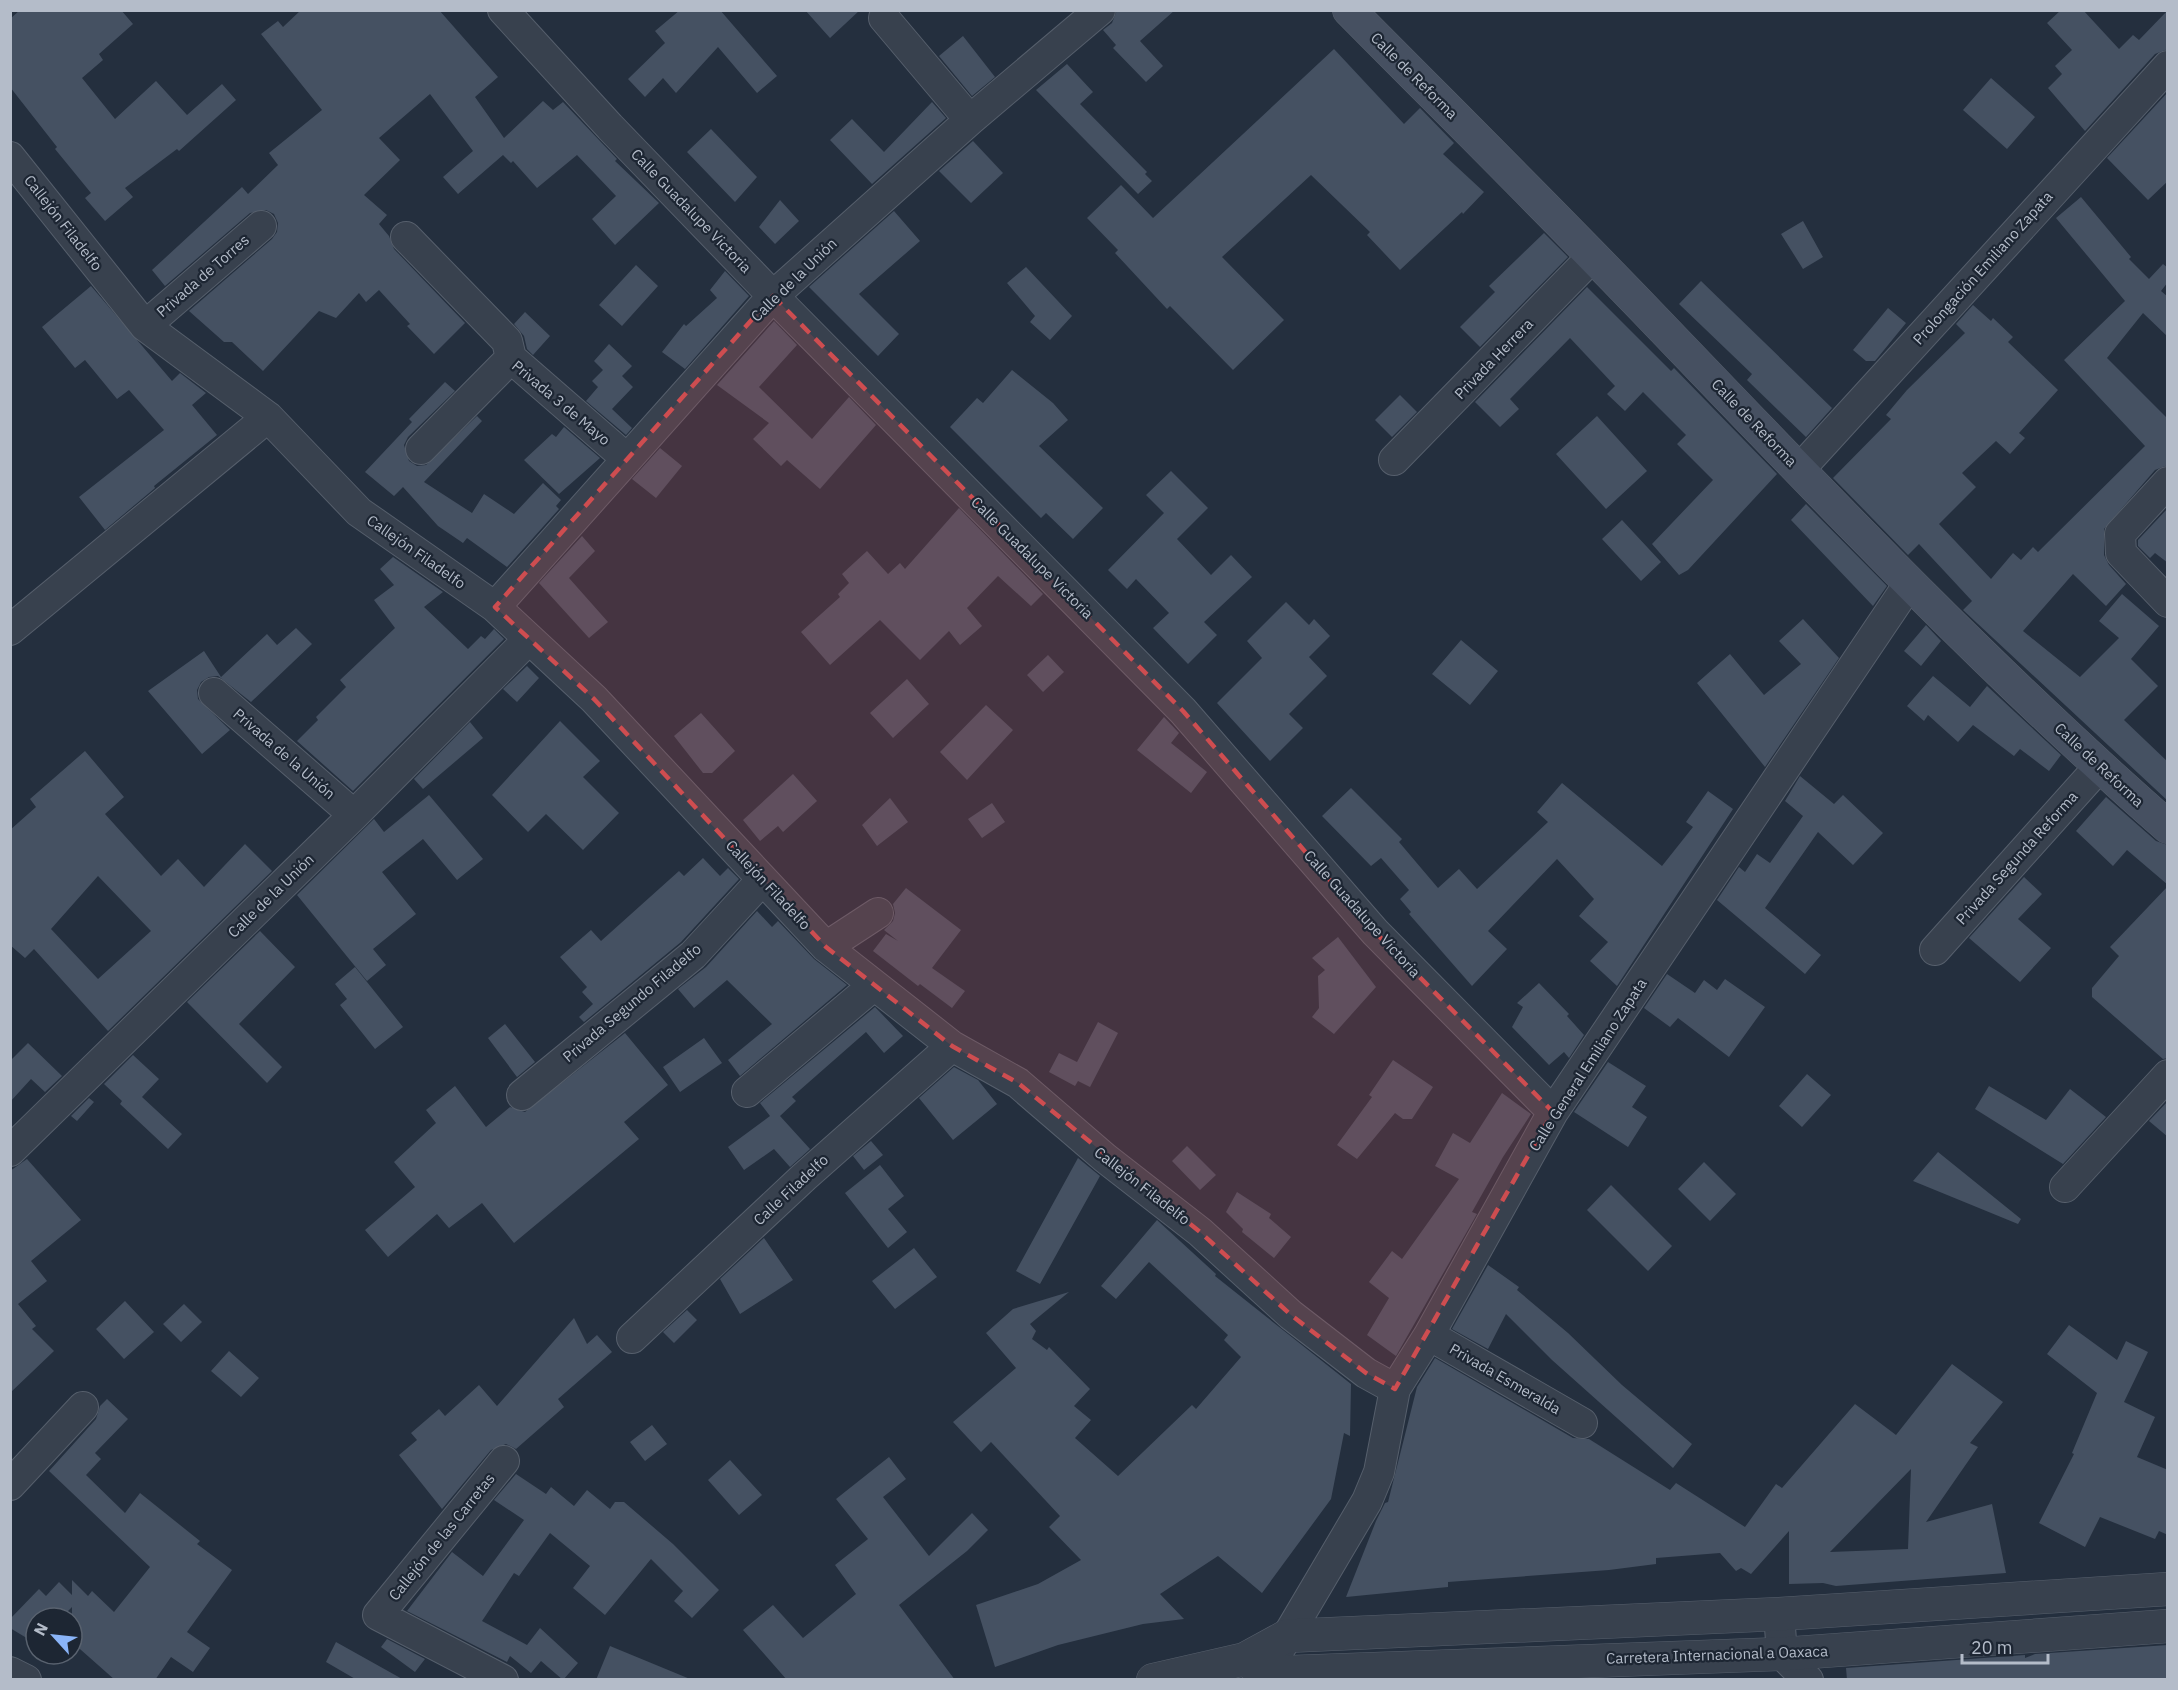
<svg xmlns="http://www.w3.org/2000/svg" width="2178" height="1690" font-family="'IBM Plex Sans',sans-serif">
  <style>
    .building { fill: #455162; fill-rule: evenodd }
    .lines { fill: none; stroke-linecap: round; stroke-linejoin: round }
    .minor-casing { stroke: #565f6c; stroke-width: 32 }
    .tertiary-casing { stroke: #565f6c; stroke-width: 34 }
    .secondary-casing { stroke: #565f6c; stroke-width: 34 }
    .minor { stroke: #38414e; stroke-width: 30 }
    .tertiary { stroke: #38414e; stroke-width: 33 }
    .secondary { stroke: #465061; stroke-width: 33 }
    .marked { fill: #ce4d50; fill-opacity: 0.2; stroke: #ce4d50; stroke-width: 4.5; stroke-dasharray: 12 8; stroke-linejoin: round }
    .labels { text-anchor: middle; stroke-width: 4.5; stroke-linejoin: round; paint-order: stroke }
    .street-label { font-size: 15px; fill: #b4bcc9; stroke: #1d2633 }
  </style>
  <rect width="100%" height="100%" fill="#242f3e"/>
  <path class="building" d="M20,10H121L133,24L99,54L103,60L82,78L115,119L156,81L187,115L222,84L236,100L179,151L177,149L125,188L133,197L105,221L85,198L91,193L55,149L57,147L10,87V19Z
    M301,10H439L498,77L475,97L504,138L543,101L553,110L563,102L617,159L615,161L659,203L615,245L592,219L616,196L577,155L537,188L513,161L511,163L503,155L458,194L443,177L473,151L430,94L379,138L400,160L364,195L387,215L379,224L389,236L394,249L465,323L434,354L407,326L410,324L379,290L366,302L359,293L336,318L319,311L263,371L232,342H224L189,311L272,239L277,232L278,223L274,214L266,210L250,213L165,286L152,270L242,187L248,194L278,165L269,153L322,110L261,34L278,21L283,27Z
    M680,10H720L777,76L757,93L718,47L676,93L663,78L645,97L628,79L665,43L655,31Z
    M805,10H860L830,38Z
    M1117,10H1175L1140,41L1163,66L1146,82L1113,48L1116,45L1103,30L1112,23Z
    M2061,10H2083L2119,49L2133,35L2139,40L2168,10V49L2155,54L2085,131L2048,88L2062,74L2055,66L2072,50L2047,23Z
    M963,36L995,77L972,96L939,56Z
    M1334,49L1404,124L1420,108L1454,143L1443,154L1484,192L1463,214L1462,212L1400,270L1367,235L1370,232L1311,175L1222,257L1284,320L1233,370L1170,306L1167,309L1115,253L1118,250L1087,218L1121,185L1153,218Z
    M1067,64L1093,92L1080,104L1147,172L1145,174L1152,181L1138,194L1036,90Z
    M1991,78L2035,117L2007,149L1963,110Z
    M2168,92V181L2148,200L2107,158Z
    M932,102L946,118L872,184L830,140L852,119L884,152Z
    M711,129L757,177L735,202L687,152Z
    M973,141L1003,173L971,203L939,171Z
    M2081,197L2131,257L2129,259L2149,279L2163,264L2168,268V282L2161,291L2168,297V337L2143,313L2107,358L2168,419V465L2155,470L2104,529V555L2109,565L2126,584L2106,606L2073,574L2023,631L2080,677L2119,638L2099,621L2122,594L2159,626L2131,659L2158,686L2124,720L2168,762V801L1963,610L1972,601L1919,544L1908,555L1833,478L1891,419L1886,415L1907,390L1965,333L1956,324L1973,305L1991,321L1993,318L2013,337L2008,342L2058,390L2019,433L2025,438L2010,454L1996,441L1962,473L1976,487L1939,524L1991,579L2013,553L2021,560L2033,547L2038,552L2145,446L2064,360L2125,301L2056,218Z
    M780,200L799,221L775,244L759,227Z
    M894,211L920,241L859,294L899,334L878,356L809,287Z
    M1803,221L1823,257L1803,269L1781,234Z
    M1544,233L1568,257L1480,347L1460,327L1495,292L1489,286Z
    M636,265L658,286L622,326L599,305Z
    M1026,267L1072,316L1050,340L1030,322L1035,316L1007,283Z
    M725,271L749,296L685,369L662,352L684,324L686,326L717,298L710,290Z
    M1701,281L1832,408L1806,437L1747,380L1752,374L1679,304Z
    M91,286L172,381L180,373L206,393L192,405L217,435L154,486L155,488L105,530L79,497L164,430L129,390L117,399L85,360L75,368L42,327Z
    M1587,287L1671,371L1674,368L1777,474L1688,570L1679,575L1652,544L1713,480L1677,444L1686,435L1643,392L1625,411L1607,394L1615,386L1570,338L1510,399L1519,409L1500,427L1475,402Z
    M1888,308L1906,323L1875,361H1866L1853,350Z
    M525,312L550,336L533,355L527,349L524,336L514,324Z
    M774,321L797,345L759,387L812,439L849,397L876,425L820,489L787,460L781,466L753,439L769,423L717,385Z
    M609,344L632,366L622,376L633,387L612,409L632,428L626,435L586,401L598,387L592,381L603,370L594,361Z
    M1012,370L1053,403L1068,420L1039,446L1103,508L1073,539L1046,513L1041,518L950,427L977,398L983,403Z
    M445,382L455,391L408,437L404,445L409,461L417,466L426,465L477,416L482,421L424,482L472,513L484,494L514,514L543,483L561,500L556,506L559,509L507,567L467,538L463,543L438,526L403,487L394,496L365,472L412,422L409,419Z
    M1400,395L1417,412L1392,437L1375,420Z
    M1597,416L1647,471L1606,509L1556,454Z
    M564,427L600,458L559,494L524,460L552,434L556,437Z
    M660,448L682,466L656,498L632,479Z
    M1171,471L1208,508L1177,539L1211,575L1231,555L1252,577L1204,622L1217,635L1188,664L1153,628L1169,613L1136,579L1127,589L1108,570L1164,513L1146,495Z
    M1806,504L1887,586L1873,606L1791,520Z
    M959,508L1043,594L1031,606L998,576L967,608L982,626L960,645L949,631L920,660L880,620L830,665L801,632L840,597L838,594L849,583L842,574L867,551L888,574L900,563L905,569Z
    M2168,508V563L2155,553L2150,558L2138,546V540Z
    M1622,520L1661,562L1641,581L1602,539Z
    M582,536L595,551L569,578L608,622L589,638L539,583Z
    M393,557L443,592L424,607L468,649L481,636L485,639L494,629L504,639L353,791L297,741L318,720L316,717L346,687L340,680L395,628L374,600L394,585L380,569Z
    M1286,602L1309,625L1314,619L1330,636L1309,657L1327,676L1289,714L1303,728L1270,761L1217,703L1262,658L1247,641Z
    M1803,619L1839,658L1765,767L1697,683L1730,654L1764,695L1801,664L1779,641Z
    M1926,625L1941,641L1921,666L1904,651Z
    M296,628L312,644L251,702L218,676L209,677L201,682L197,690L198,699L230,730L202,754L148,691L204,651L221,677L267,634L277,645Z
    M1461,640L1498,671L1470,705L1432,674Z
    M1048,655L1064,672L1043,692L1027,675Z
    M527,666L539,678L517,702L503,689Z
    M1933,676L1970,707L1987,686L2061,755L2049,771L2020,749L2014,756L1973,725L1958,742L1928,715L1924,721L1907,706Z
    M907,679L929,704L893,738L870,713Z
    M986,705L1013,730L967,780L940,752Z
    M701,713L735,751L712,773H703L674,736Z
    M1164,717L1179,733L1171,743L1207,772L1191,793L1137,750Z
    M560,721L600,761L583,777L619,813L583,850L546,814L528,832L492,795Z
    M470,722L483,738L423,789L414,779Z
    M85,751L124,797L105,814L161,876L178,859L204,887L245,844L272,871L108,1031L34,949L25,958L10,945V830L36,807L30,799ZM98,876L151,931L98,979L51,929Z
    M793,774L817,801L783,832L778,826L760,841L743,820Z
    M1800,776L1834,804L1843,795L1883,833L1853,865L1818,832L1765,908L1821,955L1805,974L1717,900L1739,867L1745,872L1757,854L1770,863L1803,816L1785,801Z
    M1562,783L1662,866L1693,827L1686,822L1708,791L1733,809L1617,986L1590,961L1608,942L1579,916L1594,899L1557,859L1488,931L1507,949L1472,986L1409,914L1411,912L1400,899L1409,890L1381,858L1371,866L1322,816L1351,788L1402,839L1399,842L1438,888L1459,869L1477,889L1548,822L1537,812Z
    M429,795L483,859L457,880L423,839L382,872L416,914L373,949L386,965L367,981L297,895L374,819L384,832Z
    M2106,797L2156,841L2168,845V885L2127,850L2113,866L2076,831Z
    M890,798L908,822L877,846L862,825Z
    M992,803L1005,822L982,838L968,819Z
    M703,858L720,876L728,868L739,879L681,942L584,1022L579,1017L593,1004L582,992L587,987L560,957L591,930L601,941L679,871L684,876Z
    M2024,877L2042,894L2018,919L2051,948L2020,982L1969,938Z
    M2168,886V1058L2163,1059L2092,997V988L2119,956L2110,947Z
    M906,888L961,930L932,968L965,991L952,1008L920,984L918,986L873,951L886,934L898,941L884,930L893,921L895,913L893,904Z
    M757,911L772,927L778,921L814,959L847,985L740,1076L728,1060L772,1024L727,980L694,1008L678,989L706,967Z
    M260,931L295,967L239,1024L282,1067L267,1083L187,1002Z
    M1338,937L1376,987L1334,1034L1312,1017L1319,1008L1318,976L1325,970L1312,958Z
    M355,967L403,1027L375,1049L340,1005L347,999L335,984Z
    M1667,974L1695,993L1704,980L1717,990L1725,979L1765,1007L1729,1057L1678,1018L1670,1027L1644,1008Z
    M1539,983L1569,1014L1567,1016L1584,1035L1569,1058L1564,1052L1549,1065L1512,1027L1523,1007L1517,1003Z
    M875,1007L903,1036L884,1053L866,1032L792,1097L796,1101L780,1116L810,1149L790,1167L774,1149L744,1170L728,1147L770,1116L760,1103Z
    M1098,1022L1118,1033L1090,1087L1078,1081L1075,1086L1049,1072L1059,1053L1077,1062Z
    M505,1024L535,1062L517,1077L488,1038Z
    M625,1033L668,1085L624,1122L639,1139L514,1243L482,1203L449,1228L437,1214L388,1257L365,1230L415,1187L394,1162L436,1123L426,1110L455,1086L486,1127L510,1107L525,1112Z
    M704,1038L722,1063L680,1092L663,1067Z
    M28,1043L62,1076L45,1092L31,1079L10,1102V1061Z
    M133,1055L159,1079L142,1097L182,1134L168,1149L120,1104L122,1101L104,1084Z
    M1393,1060L1433,1087L1412,1119H1403L1395,1113L1357,1159L1337,1145L1372,1097L1369,1095Z
    M1608,1062L1646,1086L1632,1107L1647,1117L1628,1147L1574,1112Z
    M954,1067L978,1080L997,1104L953,1140L919,1098Z
    M1807,1074L1831,1095L1802,1127L1779,1106Z
    M1989,1086L2046,1120L2070,1089L2106,1117L2063,1164L1975,1109Z
    M1502,1093L1531,1114L1503,1157L1472,1212L1477,1214L1396,1356L1367,1335L1389,1298L1369,1282L1392,1251L1402,1259L1459,1179L1435,1166L1453,1133L1470,1143Z
    M89,1098L94,1102L77,1121L71,1116Z
    M2168,1101V1137L2149,1121Z
    M871,1141L883,1155L864,1170L853,1156Z
    M1187,1146L1216,1175L1200,1190L1172,1161Z
    M1938,1152L2021,1219L2018,1224L1913,1181Z
    M1078,1158L1100,1176L1040,1284L1016,1271Z
    M27,1159L81,1220L31,1261L47,1281L18,1304L36,1326L32,1329L54,1351L10,1393V1171Z
    M1704,1162L1736,1194L1710,1221L1678,1189Z
    M880,1165L904,1196L888,1209L907,1232L888,1248L845,1193Z
    M1611,1185L1672,1246L1648,1271L1587,1210Z
    M1237,1192L1271,1214L1269,1218L1291,1237L1274,1258L1242,1232L1243,1229L1226,1212Z
    M1157,1220L1216,1274L1215,1276L1351,1384L1350,1436L1344,1433L1331,1499L1262,1593L1218,1556L1160,1594L1184,1619L1143,1624L1058,1645L995,1667L976,1605L1038,1584L1081,1560L1049,1527L1060,1516L991,1442L981,1452L953,1422L1016,1368L986,1333L1013,1309L1069,1292L1030,1324L1036,1331L1032,1339L1047,1350L1049,1347L1090,1389L1074,1406L1091,1420L1075,1438L1118,1476L1192,1405L1196,1409L1241,1357L1224,1340L1228,1335L1149,1262L1116,1299L1101,1286Z
    M764,1238L793,1280L740,1314L720,1279Z
    M914,1248L937,1277L895,1309L872,1281Z
    M1488,1265L1519,1287L1517,1290L1568,1333L1622,1385L1692,1444L1673,1468L1552,1360L1506,1314L1488,1349L1452,1329Z
    M125,1301L154,1332L124,1359L96,1329Z
    M184,1304L202,1322L181,1342L163,1324Z
    M687,1310L697,1320L674,1343L663,1332Z
    M574,1318L587,1344L597,1335L612,1352L558,1399L564,1407L516,1449L506,1444L491,1450L442,1509L399,1455L417,1440L411,1433L439,1409L445,1416L479,1385L497,1406Z
    M2069,1325L2117,1360L2126,1341L2148,1352L2124,1402L2155,1417L2137,1457L2168,1470V1535L2159,1531L2155,1539L2100,1517L2085,1547L2039,1523L2074,1454L2072,1453L2097,1393L2047,1354Z
    M229,1351L259,1378L241,1397L211,1371Z
    M1435,1358L1573,1438L1589,1439L1670,1490L1676,1483L1745,1527L1776,1484L1782,1488L1855,1404L1896,1435L1952,1364L2003,1402L1970,1443L1978,1447L1926,1522L1992,1504L2006,1573L1836,1586L1823,1583L1789,1584V1531L1751,1574L1741,1568L1736,1571L1720,1553L1656,1558V1564L1609,1570L1448,1582V1587L1346,1597L1376,1521L1385,1503L1388,1502L1417,1387ZM1911,1469L1908,1549L1830,1552Z
    M107,1399L128,1419L95,1453L101,1459L86,1475L125,1513L140,1493L200,1541L197,1544L232,1570L187,1632L210,1648L193,1672L171,1657L155,1680H115L72,1642V1607L61,1618H36L35,1643L10,1628V1619L39,1589L46,1596L59,1582L72,1595V1580L88,1596L92,1591L114,1612L150,1567L49,1471L96,1419L100,1406Z
    M652,1425L667,1444L645,1461L630,1442Z
    M889,1457L906,1479L883,1497L929,1556L972,1513L988,1530L967,1551L899,1605L955,1680H787L743,1630L773,1605L803,1638L856,1594L835,1565L868,1539L836,1499Z
    M730,1460L762,1495L739,1515L708,1480Z
    M516,1474L546,1494L551,1487L574,1506L587,1490L610,1509L615,1502H624L673,1544L719,1590L692,1618L674,1601L683,1591L651,1559L605,1615L573,1588L590,1566L550,1533L519,1576L514,1573L482,1621L527,1645L540,1628L578,1663L563,1680L541,1661L531,1673L510,1656L507,1662L407,1611L452,1552L483,1576L524,1520L494,1500Z
    M387,1639L425,1659L415,1672L381,1647Z
    M336,1642L404,1680H357L326,1662Z
    M2168,1645V1680H1847L1846,1668L2025,1655V1658L2035,1654Z
    M610,1646L690,1679V1680H596Z"/>
  <g class="lines">
    <g class="minor-casing">
      <path id="minor" d="M503,10L610,127L773,296L1183,711L1375,932L1553,1112
        M884,18L970,120
        M10,157L145,326L268,417L359,512L495,607L594,699L826,947L952,1046L1018,1083L1105,1158L1200,1232L1291,1315L1366,1373L1395,1389
        M406,237L507,341L511,358
        M145,326L261,226
        M421,449L511,358L626,458
        M1394,460L1593,256
        M1799,470L2168,66
        M2168,482L2120,534L2121,553L2168,602
        M495,607L773,296L970,120L1100,10
        M10,630L268,417
        M214,693L354,815
        M826,947L878,913
        M1935,950L2099,767
        M747,1092L873,986
        M522,1095L693,955L762,880
        M10,1151L354,815L529,639
        M2065,1187L2168,1075
        M1429,1335L1582,1423
        M632,1338L804,1177L952,1046
        M10,1485L83,1407
        M1779,1614L1782,1654L1808,1680
        M1276,1655L1367,1501L1379,1472L1395,1389L1429,1335L1553,1112L1909,584
        M10,1672L26,1680
        M503,1680L378,1615L504,1461"/>
    </g>
    <g class="tertiary-casing">
      <path id="tertiary" d="M1245,1659L1265,1673L1782,1654L2168,1626
        M1153,1680L1245,1659L1287,1636L1779,1614L2168,1589"/>
    </g>
    <g class="secondary-casing">
      <path id="secondary" d="M1349,10C1449,111 1549,210 1647,312C1816,488 1984,666 2168,827"/>
    </g>
    <use href="#minor" class="minor"/>
    <use href="#tertiary" class="tertiary"/>
    <use href="#secondary" class="secondary"/>
  </g>
  <path class="marked" d="M773,296L1183,711L1375,932L1553,1112L1395,1389L1366,1373L1291,1315L1200,1232L1018,1083L952,1046L826,947L594,699L495,607Z"/>
  <g class="labels">
    <g class="street-label">
      <text transform="translate(1414 76) rotate(45)" y="5">Calle de Reforma</text>
      <text transform="translate(691 211) rotate(46)" y="5">Calle Guadalupe Victoria</text>
      <text transform="translate(63 223) rotate(52)" y="5">Callejón Filadelfo</text>
      <text transform="translate(1983 268) rotate(-48)" y="5">Prolongación Emiliano Zapata</text>
      <text transform="translate(203 276) rotate(-41)" y="5">Privada de Torres</text>
      <text transform="translate(794 280) rotate(-44)" y="5">Calle de la Unión</text>
      <text transform="translate(1494 359) rotate(-46)" y="5">Privada Herrera</text>
      <text transform="translate(561 403) rotate(40)" y="5">Privada 3 de Mayo</text>
      <text transform="translate(1754 423) rotate(46)" y="5">Calle de Reforma</text>
      <text transform="translate(416 552) rotate(35)" y="5">Callejón Filadelfo</text>
      <text transform="translate(1032 558) rotate(45)" y="5">Calle Guadalupe Victoria</text>
      <text transform="translate(284 754) rotate(41)" y="5">Privada de la Unión</text>
      <text transform="translate(2099 765) rotate(43)" y="5">Calle de Reforma</text>
      <text transform="translate(2017 858) rotate(-48)" y="5">Privada Segunda Reforma</text>
      <text transform="translate(768 885) rotate(47)" y="5">Callejón Filadelfo</text>
      <text transform="translate(271 896) rotate(-44)" y="5">Calle de la Unión</text>
      <text transform="translate(1362 914) rotate(48)" y="5">Calle Guadalupe Victoria</text>
      <text transform="translate(632 1003) rotate(-40)" y="5">Privada Segundo Filadelfo</text>
      <text transform="translate(1588 1065) rotate(-57)" y="5">Calle General Emiliano Zapata</text>
      <text transform="translate(1142 1186) rotate(38)" y="5">Callejón Filadelfo</text>
      <text transform="translate(791 1190) rotate(-43)" y="5">Calle Filadelfo</text>
      <text transform="translate(1505 1379) rotate(30)" y="5">Privada Esmeralda</text>
      <text transform="translate(442 1537) rotate(-51)" y="5">Callejón de las Carretas</text>
      <text transform="translate(1717 1655) rotate(-2)" y="5">Carretera Internacional a Oaxaca</text>
    </g>
  </g>
  <rect width="2178" height="1690" fill="none" stroke="#b4bcc9" stroke-width="24"/>
  <g transform="translate(54 1636) rotate(297)"><circle r="28" fill="#1d2633" stroke="#59626f" stroke-width="1.5"/>
  <path d="M0-4.5L10 22L0 15L-10 22Z" fill="#8ab4f8"/>
  <text y="-9" font-size="16" font-weight="bold" text-anchor="middle" fill="#b4bcc9">N</text>
  </g>
  <path d="M1962 1654v9h86v-9" fill="none" stroke="#b4bcc9" stroke-width="3"/>
  <text x="1971" y="1654" font-size="18" fill="#b4bcc9" stroke="#1d2633" stroke-width="4.5" paint-order="stroke">20 m</text>
</svg>
